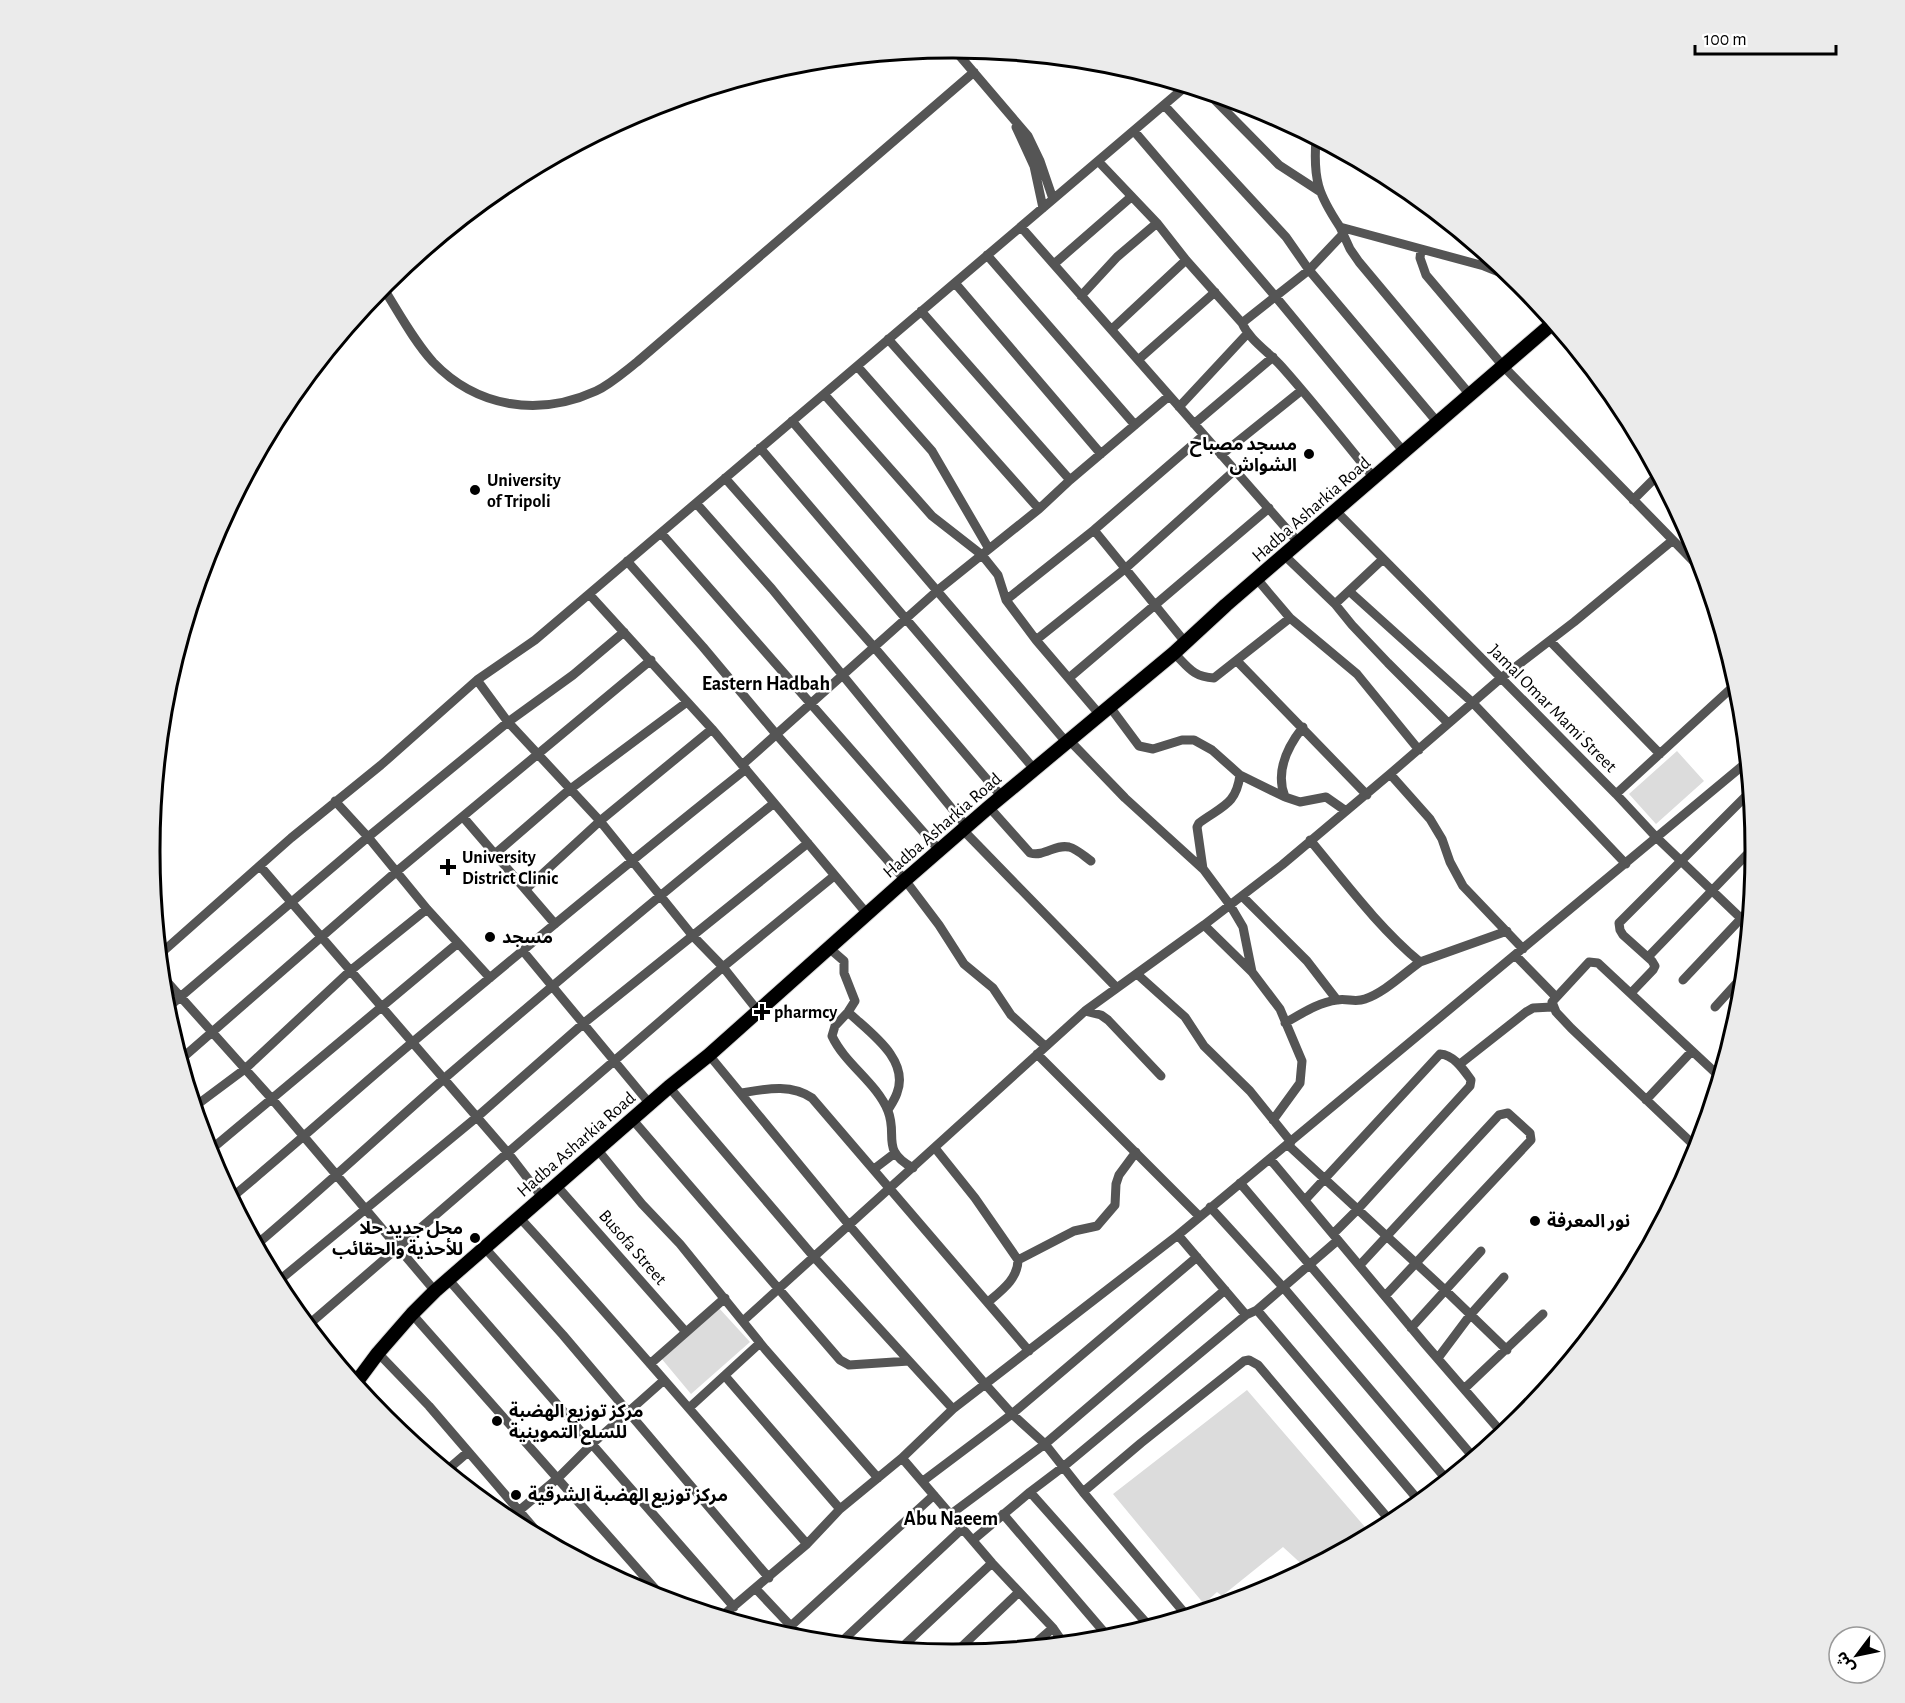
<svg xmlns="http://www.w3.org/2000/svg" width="1905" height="1703" font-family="'Alegreya Sans','Noto Sans Arabic',sans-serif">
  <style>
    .green { fill: #dcdcdc }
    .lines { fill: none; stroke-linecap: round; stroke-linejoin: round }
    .primary-casing { stroke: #dbdbdb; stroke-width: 16 }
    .street { stroke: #555; stroke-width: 9 }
    .primary { stroke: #000; stroke-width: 14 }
    .poi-dot { fill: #000; stroke: #fff; stroke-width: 2 }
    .labels { text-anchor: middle; stroke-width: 5; stroke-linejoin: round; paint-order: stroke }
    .poi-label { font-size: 18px; font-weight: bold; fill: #000; stroke: #fff; text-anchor: start }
    .street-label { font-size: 18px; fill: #000; stroke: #fff }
    .neighbourhood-label { font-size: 20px; font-weight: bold; fill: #000; stroke: #fff }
    .rim { fill: none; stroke: #000; stroke-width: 3 }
  </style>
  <rect width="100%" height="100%" fill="#fff"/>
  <path class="green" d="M1677,751L1704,781L1656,824L1629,794Z
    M718,1307L750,1342L691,1394L661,1358Z
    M1247,1390L1371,1534L1307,1569L1283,1547L1222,1596L1217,1592L1204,1604L1113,1494Z"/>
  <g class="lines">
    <g class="primary-casing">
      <path id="primary" d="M355,1384L378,1353L412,1314L435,1291L669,1087L709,1055L905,880L989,807L1174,653L1226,605L1553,323"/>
    </g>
    <path class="street" d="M953,48L1028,136L1040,161L1053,199
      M1208,93L1279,165L1319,191
      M1164,105L1286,237L1309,270L1438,423
      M1016,127L1034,166L1043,208
      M1134,131L1275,296L1404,452
      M1316,139C1313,179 1318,194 1340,227L1484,266L1514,278
      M1098,161L1157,223L1186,260L1242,323C1250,341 1269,352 1282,367C1314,403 1344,441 1374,478
      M1021,227L1299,543
      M1340,227L1350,249L1359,262L1471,396
      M1421,250L1420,258L1426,275L1504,367L1703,571
      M987,255L1135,425
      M1054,264L1131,197
      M955,283L1101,454
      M382,286C398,311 413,340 433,362C477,408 539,417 596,391C611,384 624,372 637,362L974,72
      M1081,296L1117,257L1157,223
      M921,311L1070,480
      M1242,323L1309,270L1342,235
      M1112,329L1186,260
      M888,339L1039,509
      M1138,360L1215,292
      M857,366L932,451L989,549
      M824,394L932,516L982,555L998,575L1006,600
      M1179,407L1247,334
      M792,421L1067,743
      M1194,424L1273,357
      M760,448L1035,770
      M1221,455L1302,390
      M725,478L874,647L1002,797
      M1633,500L1658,475
      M696,503L772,589L967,827
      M1336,511L1616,794L1656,837L1749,926
      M1094,530L1185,642
      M661,533L940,851
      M1285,556L1335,604L1352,625L1388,663L1448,723
      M627,561L703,647L776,734L905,880L939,925L964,964L993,988L1011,1015L1045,1046
      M1257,579L1290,618L1357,674L1419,750
      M1349,591L1472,702L1626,864
      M589,594L712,729L868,915
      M1335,604L1383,559
      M1036,640L1126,568L1235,470
      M1550,641L1660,754
      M1174,653C1188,667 1193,677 1214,678L1290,618
      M1237,661L1367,795
      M1069,678L1269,508
      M477,680L508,722L600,821L692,935L723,967L758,1011
      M1110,707L1139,746L1153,749L1182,740H1194L1212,750L1240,775L1285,797
      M1100,715L1036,640L1006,600L1094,530L1204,435
      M1303,727C1288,746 1275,772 1285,797L1300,802L1326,797L1346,811
      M1069,740L1125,798L1204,870L1230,905L1243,927L1252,972
      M742,765L938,590L1039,509L1070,480L1169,396
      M1390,774L1430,819L1442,839L1450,862L1463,886L1523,949
      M1616,794L1737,683
      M335,801L368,837L427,909L490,978
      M989,807L1030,853C1045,857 1054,844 1069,847C1077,849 1084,856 1091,861
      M463,817L555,924
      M963,830L1117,988
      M1310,840C1345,882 1378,927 1420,962L1507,931
      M495,854L569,790L687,702
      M260,866L508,1153L542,1197
      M1203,869L1197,827L1199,823C1222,806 1236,805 1240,775
      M526,889L600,821L712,729
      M1242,896L1307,961L1337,1000
      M1204,925L1252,972L1280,1009L1302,1061L1300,1083L1273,1120
      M829,948L844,961V973L855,1001L848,1012L835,1026L832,1036C845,1064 877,1083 888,1111C898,1136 880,1150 913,1168
      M523,951L650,1104
      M159,955L291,838L381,765L477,680L535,640L1185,87
      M1516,956L1556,997
      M1648,957L1755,846
      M1137,974L1185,1017L1204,1046L1250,1091L1291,1142
      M161,975L272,1099L435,1291
      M1683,980L1750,909
      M1631,993L1653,970L1655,966L1652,961L1623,935L1620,930L1619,923L1750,792
      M1715,1007L1744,975
      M165,1010L368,837L508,722L573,675L624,632
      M1085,1011L1101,1015L1108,1020L1161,1076
      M848,1012C869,1032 910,1059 897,1093C895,1099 891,1105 888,1110
      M1285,1023C1301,1014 1319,1002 1337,1000C1347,998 1355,1003 1365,999C1385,992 1403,974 1420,962
      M1037,1054L1199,1216
      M709,1055L849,1225L986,1385L1012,1414L1045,1444L1083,1492L1187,1616
      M180,1060L396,872L651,660
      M1460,1064L1526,1012L1533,1008L1552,1007
      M669,1087L814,1257L953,1409
      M741,1093C765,1089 791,1083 812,1098L1029,1351
      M1646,1100L1692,1051
      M194,1107L245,1069L350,971L427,909
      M632,1119L840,1360L849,1365L909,1361
      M1288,1145L1445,1290L1507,1350
      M935,1148L975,1198L1018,1260C1018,1279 1001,1291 988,1302
      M597,1149L642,1204L680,1244L765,1349L878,1478
      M1698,1149L1571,1028L1556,1012L1552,1002L1589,962L1598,963L1720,1077
      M208,1152L458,943
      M1270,1159L1425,1344L1503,1434
      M874,1169L895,1153
      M1240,1183L1474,1458
      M556,1185L685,1331
      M231,1198C293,1147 353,1092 414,1041C524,949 634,858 746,769
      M1305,1200L1440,1054C1454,1055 1463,1069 1471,1080L1470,1086L1358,1209L1333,1234
      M1210,1207L1283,1287L1447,1480
      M519,1217C618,1324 711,1435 807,1544
      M1178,1235L1246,1315
      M256,1245C321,1190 382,1133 446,1077C554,984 662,893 773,804
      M484,1247L563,1335L769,1578
      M1018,1260L1074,1231L1097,1226L1115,1205L1116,1184L1119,1175L1136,1152
      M1360,1265L1499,1115L1508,1113L1530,1133L1531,1140L1386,1295
      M448,1279L734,1607
      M276,1283L477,1117L584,1023L808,843
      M1257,1310L1420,1502
      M412,1314L665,1600
      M743,1321L1085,1011L1204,925L1282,865L1390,774L1501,678L1574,622L1673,540
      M307,1326L723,967L834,876
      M1411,1328L1481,1251
      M378,1353L429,1406L545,1541
      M1438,1358L1471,1314L1504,1277
      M650,1364L725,1298
      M725,1376L840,1509
      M1464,1389L1543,1314
      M689,1408L760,1343
      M902,1458L992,1563L1053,1628L1064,1644
      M446,1471L468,1452
      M923,1481L1012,1414L1197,1257
      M1030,1492L1150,1627
      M1083,1492L1141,1443L1244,1361L1249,1360L1258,1365L1392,1523
      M951,1514L1045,1444L1225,1290
      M1003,1514L1110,1639
      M508,1520L558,1478L592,1444L663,1381
      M973,1540L1030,1492L1063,1467L1246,1315L1257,1310L1338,1240
      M756,1589L804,1640
      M721,1617L807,1544L840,1509L902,1458L953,1409L1178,1235L1747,762
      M781,1635L934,1495
      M839,1644L963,1528
      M1031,1647L1053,1628
      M899,1650L992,1563
      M953,1655L1019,1592"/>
    <use href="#primary" class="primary"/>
  </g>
  <g class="poi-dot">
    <circle cx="1309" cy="454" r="6"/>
    <circle cx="475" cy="490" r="6"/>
    <path d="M445 858h6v6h6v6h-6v6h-6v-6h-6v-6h6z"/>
    <circle cx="490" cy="937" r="6"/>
    <path d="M759 1003h6v6h6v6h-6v6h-6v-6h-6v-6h6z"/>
    <circle cx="1535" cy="1221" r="6"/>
    <circle cx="475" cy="1238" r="6"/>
    <circle cx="497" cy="1421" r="6"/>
    <circle cx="516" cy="1495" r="6"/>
  </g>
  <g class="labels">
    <g class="poi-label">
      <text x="1297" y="450" text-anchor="end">مسجد مصباح<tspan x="1297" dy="21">الشواش</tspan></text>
      <text x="487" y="486">University<tspan x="487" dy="21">of Tripoli</tspan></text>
      <text x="462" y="863">University<tspan x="462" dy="21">District Clinic</tspan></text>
      <text x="502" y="943">مسجد</text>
      <text x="774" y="1018">pharmcy</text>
      <text x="1547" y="1227">نور المعرفة</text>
      <text x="463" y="1234" text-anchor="end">محل جديد حلا<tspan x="463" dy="21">للأحذية والحقائب</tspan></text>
      <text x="509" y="1417">مركز توزيع الهضبة<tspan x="509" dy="21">للسلع التموينية</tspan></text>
      <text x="528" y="1501">مركز توزيع الهضبة الشرقية</text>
    </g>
    <g class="street-label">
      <text transform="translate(1311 509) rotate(-41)" y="6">Hadba Asharkia Road</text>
      <text transform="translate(1553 708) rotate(45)" y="6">Jamal Omar Mami Street</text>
      <text transform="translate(942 825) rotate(-41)" y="6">Hadba Asharkia Road</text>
      <text transform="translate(576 1144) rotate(-41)" y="6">Hadba Asharkia Road</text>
      <text transform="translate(633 1247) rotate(49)" y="6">Busofa Street</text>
    </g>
    <g class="neighbourhood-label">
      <text x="766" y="690">Eastern Hadbah</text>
      <text x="951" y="1525">Abu Naeem</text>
    </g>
  </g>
  <path d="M0 0H1905V1703H0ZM952 58H953A792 792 0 0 1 1745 850V852A792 792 0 0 1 953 1644H952A792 792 0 0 1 160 852V850A792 792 0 0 1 952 58Z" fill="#ebebeb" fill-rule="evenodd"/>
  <path class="rim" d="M952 58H953A792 792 0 0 1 1745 850V852A792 792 0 0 1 953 1644H952A792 792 0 0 1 160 852V850A792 792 0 0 1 952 58Z"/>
  <g transform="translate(1857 1655) rotate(238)"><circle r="28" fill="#ffffff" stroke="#999999" stroke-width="1.5"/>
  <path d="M0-4.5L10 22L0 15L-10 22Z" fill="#000000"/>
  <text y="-9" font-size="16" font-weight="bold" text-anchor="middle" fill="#000000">ش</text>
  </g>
  <path d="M1695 45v9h141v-9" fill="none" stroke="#000000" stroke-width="3"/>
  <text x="1704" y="45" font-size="18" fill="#000000" stroke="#ffffff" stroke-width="4.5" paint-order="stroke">100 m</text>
</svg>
